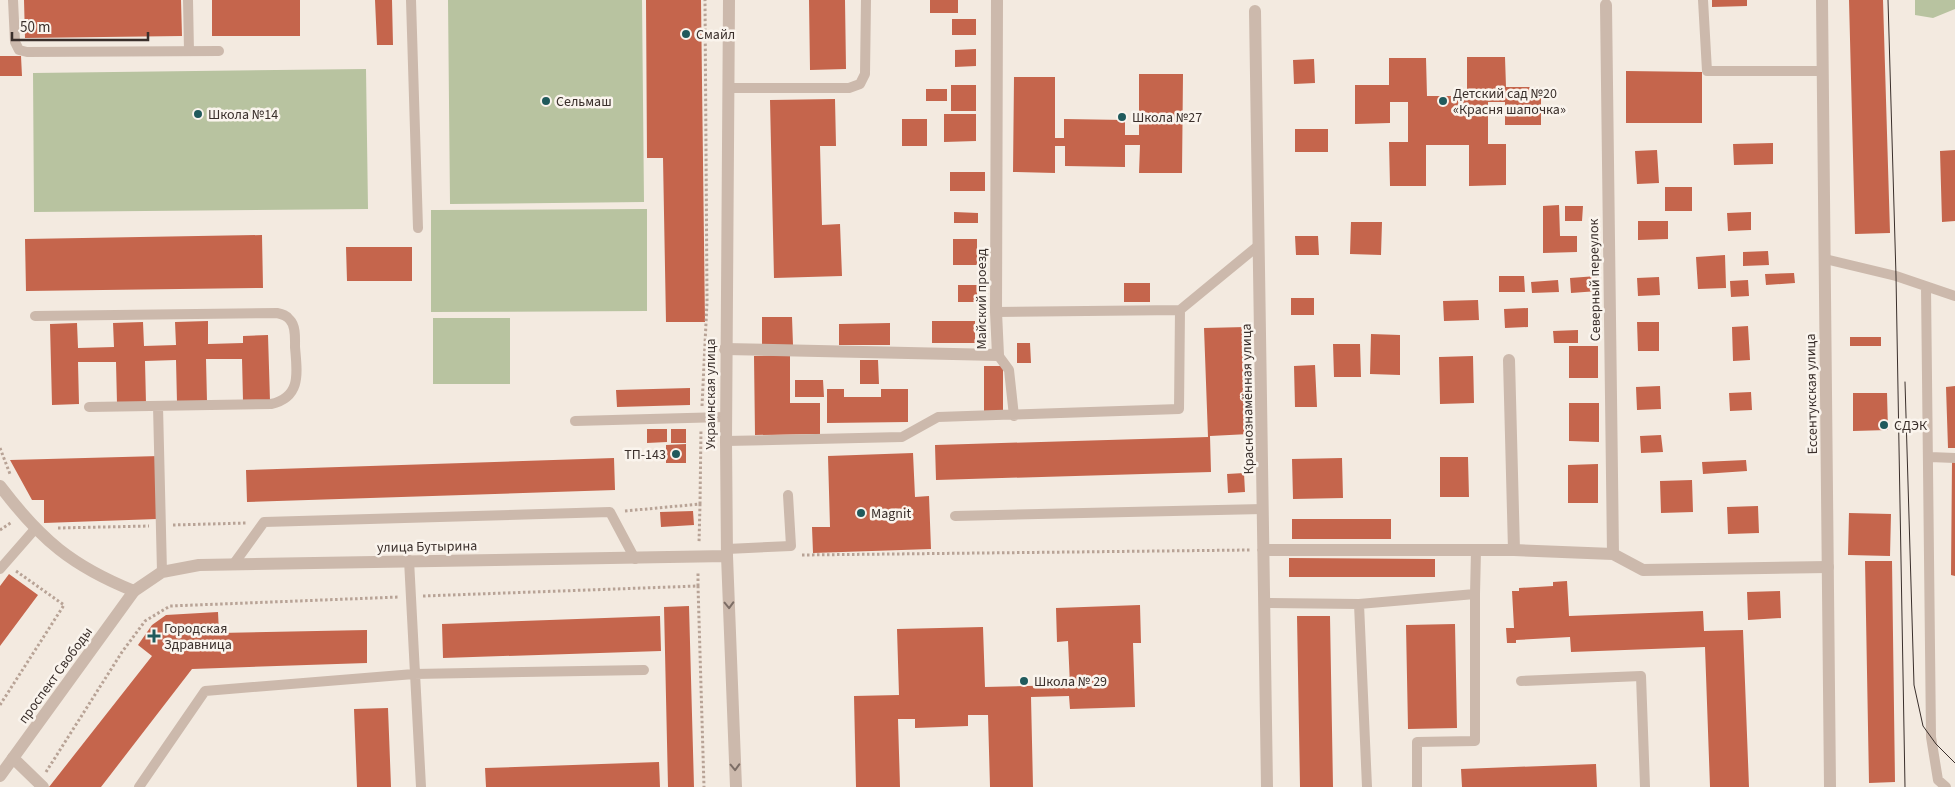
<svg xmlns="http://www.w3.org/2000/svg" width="1955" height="787" font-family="'Source Sans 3',sans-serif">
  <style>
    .green { fill: #b8c3a0 }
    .building { fill: #c5654c }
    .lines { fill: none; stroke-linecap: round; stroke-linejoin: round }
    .path { stroke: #b8a396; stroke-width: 3; stroke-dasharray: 2.5 2.5; stroke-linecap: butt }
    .service { stroke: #ccb9ac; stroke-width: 10 }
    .minor { stroke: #ccb9ac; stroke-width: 12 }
    .tertiary { stroke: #ccb9ac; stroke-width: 12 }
    .tram { stroke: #3a2f2b; stroke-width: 1 }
    .oneway { stroke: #7c6d65 }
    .poi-dot { fill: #205a5c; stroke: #faf4ed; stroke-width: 2 }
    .labels { text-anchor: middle; stroke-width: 5; stroke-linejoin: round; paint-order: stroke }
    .poi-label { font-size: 14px; fill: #3a2f2b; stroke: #faf4ed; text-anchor: start }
    .street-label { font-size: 14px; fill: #3a2f2b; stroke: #faf4ed }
  </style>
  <rect width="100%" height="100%" fill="#f3eae0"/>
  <path class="green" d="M448,0H642L644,202L450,204Z
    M1915,0H1955V9L1933,18L1915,15Z
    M366,69L368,209L34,212L33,73Z
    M647,209V311L431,312V210Z
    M433,318H510V384H433Z"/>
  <path class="building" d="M24,0H181L182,36L25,38Z
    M212,0H300V36H212Z
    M375,0H392L393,45H377Z
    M646,0H701L705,322H666L663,158H647Z
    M809,0H845L846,69L810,70Z
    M930,0H958V13H930Z
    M1712,0H1747V6L1712,7Z
    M1849,0H1883L1890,233L1855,234Z
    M952,19H976V35H952Z
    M976,49V66L955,67V50Z
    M0,56H21L22,76H0Z
    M1467,57H1505L1506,87H1541V125H1505V102H1488V144H1506V185L1469,186V145H1426V186H1390L1389,142H1408V102H1390V123L1355,124V85H1389V58H1426L1427,96H1467Z
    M1314,59L1315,83L1294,84L1293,60Z
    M1626,71L1702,72V123H1626Z
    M1139,74H1183L1182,173H1139L1140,145H1125V167L1065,166V146H1055V173L1013,172L1014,77H1055V138H1064V119L1125,120V135H1139Z
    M951,85H976V111H951Z
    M926,89H947V101H926Z
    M835,99L836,146H820L822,225L840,224L842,276L774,278L770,100Z
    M944,114H976V141L944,142Z
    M902,119H927V146H902Z
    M1295,129H1328V152H1295Z
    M1773,143V164L1734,165L1733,144Z
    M1657,150L1659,183L1637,184L1635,151Z
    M1955,150V221L1942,222L1940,151Z
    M950,172H985V191H950Z
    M1665,187H1692V211H1665Z
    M1559,205L1560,236H1577V252L1543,253V206Z
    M1565,206H1583L1582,221H1565Z
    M954,212L978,213V223H954Z
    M1751,212V230L1728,231L1727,213Z
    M1638,221H1668V239L1638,240Z
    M1351,222H1382L1381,255L1350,254Z
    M262,235L263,288L26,291L25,239Z
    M1295,236H1318L1319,255H1296Z
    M953,239H977V265H953Z
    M346,247H412V281H347Z
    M1768,251L1769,265L1743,266V252Z
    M1725,255L1726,288L1698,289L1696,257Z
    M1794,273L1795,283L1766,285L1765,274Z
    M1499,276H1524L1525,292H1499Z
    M1597,276L1598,291L1571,293L1570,278Z
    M1659,277L1660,295L1638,296L1637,278Z
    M1558,280L1559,292L1532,293L1531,282Z
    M1748,280L1749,296L1731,297L1730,281Z
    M1124,283H1150V302H1124Z
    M958,285H977V302H958Z
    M1291,298H1314V315H1291Z
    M1478,300L1479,320L1444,321L1443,301Z
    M1528,308V327L1505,328L1504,309Z
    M762,317H792L793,345H762Z
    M208,321V344L243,343V336L268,335L270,401H243L242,359H206L207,402L177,403L176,360L145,361L146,404H117L116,362H78L79,404L52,405L50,324L77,323L78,348L114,347L113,323L143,322L144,346L176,345L175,322Z
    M932,321H975V343H932Z
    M1637,322H1659V351H1638Z
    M890,323V345H839V324Z
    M1748,326L1750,360L1733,361L1732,327Z
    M1246,327L1249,434L1210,436L1211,472L936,480L935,445L1208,437L1204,328Z
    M1578,330V343H1554L1553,331Z
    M1371,334L1400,335V375L1370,374Z
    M1850,337H1881V346H1850Z
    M1017,343H1030L1031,363H1017Z
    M1333,344H1360L1361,377H1334Z
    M1569,346H1598V378H1569Z
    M790,355V403H820V434L755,435L754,356Z
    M1473,356L1474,403L1440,404L1439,357Z
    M860,360H878L879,384H860Z
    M1315,365L1317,407H1295L1294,366Z
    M984,366H1003V411H984Z
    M795,380H823L824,397H795Z
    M1660,386L1661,409L1637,410L1636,387Z
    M1955,386V448H1948L1946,387Z
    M690,388V405L617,407L616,390Z
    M827,389H844V397H881V389H908V422L827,423Z
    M1751,392L1752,410L1730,411L1729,393Z
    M1853,393H1887L1888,430L1853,431Z
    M1569,403H1599V442L1569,441Z
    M647,429H667V442L647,443Z
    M671,429H686V443H671Z
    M1661,435L1663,452L1641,453L1640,436Z
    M686,444V463H666V445Z
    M913,453L915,497L929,496L931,549L813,553L812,527H830L828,456Z
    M160,456L157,519L44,523V500H32L10,460Z
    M1440,457H1468L1469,497H1440Z
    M614,458L615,490L247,502L246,470Z
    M1342,458L1343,498L1293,499L1292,459Z
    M1746,460L1747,471L1703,474L1702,462Z
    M1952,462H1955V576L1951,575Z
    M1598,464V503H1568V465Z
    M1244,473L1245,492L1228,493L1227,474Z
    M1692,480L1693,512L1661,513L1660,481Z
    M1758,506L1759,533L1728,534L1727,507Z
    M693,511L694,525L661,527L660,512Z
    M1849,513L1891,514L1890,556L1848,555Z
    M1292,519H1391V539H1292Z
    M1289,558L1435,559V577H1289Z
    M1865,561H1892L1895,782L1869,783Z
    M9,574L38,595L0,646V586Z
    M1567,581L1569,616L1703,611L1704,631L1743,630L1749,787H1710L1705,647L1571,652L1570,637L1516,640V643H1507L1506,628H1514L1512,591H1519V588L1553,586V582Z
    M1780,591L1781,618L1748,620L1747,592Z
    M1140,605L1141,643H1133L1135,707L1070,709L1069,696L1031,697L1033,787H990L988,715H968V726L915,728V719H898L900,787H856L854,696L899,695L897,629L983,627L985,687L1070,685L1068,641L1057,642L1056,608Z
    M689,606L694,787H668L664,607Z
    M218,612L219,633L367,630V663L192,669L101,787H49L152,656L138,645L152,625L166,615Z
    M660,616L661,651L443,658L442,624Z
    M1297,616H1330L1333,787H1300Z
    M1455,624L1457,728L1408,729L1406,625Z
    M388,708L391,787H357L354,709Z
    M659,762L660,787H486L485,768Z
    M1596,764L1597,787H1462L1461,769Z"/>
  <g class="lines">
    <path class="path" d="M702,406L707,302L705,0
      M0,448L10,474
      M700,504L701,429
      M625,511L700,504L699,543
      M173,525L246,523
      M58,528L149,526
      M0,530L12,522
      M802,555L1250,550
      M698,586V571
      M423,596L698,586L704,787
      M0,705L64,605L16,571
      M46,772L122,652L145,621L170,606L399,597"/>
    <path class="service" d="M13,0L15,42L19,50L27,52L219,51
      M188,0L189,51
      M411,0L418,228
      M1703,0L1707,71H1823
      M729,88H849L860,84L865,74L866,0
      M1825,259L1896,276L1955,296
      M1926,287L1931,737L1938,780L1946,787
      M996,312L1180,310
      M35,316L277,313C282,314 287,315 290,320C296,326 295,339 295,347C297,372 302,397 271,404L89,407
      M998,355L1009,370L1014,416
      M158,406L162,572
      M575,421L725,417
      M726,441L902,437L938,417L1179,409L1180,310L1259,245
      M1930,457L1955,458
      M955,516L1263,509
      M727,549L791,546L788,495
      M409,560L421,787
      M233,565L264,522L610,512L635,559
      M0,569L35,529
      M1475,594L1476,550
      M1264,603L1359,604
      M1521,681L1641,676L1645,787
      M139,787L205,691L414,674L644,670
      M1367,787L1359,604L1475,594V741L1417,742V787"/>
    <path class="minor" d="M1606,5L1613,554
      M1255,11L1267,787
      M725,349L998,355L996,312L997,0
      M1509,360L1514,550
      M0,486C41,540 72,566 134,591
      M1263,550H1514L1613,554L1643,570L1828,567
      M13,758L43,787"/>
    <path class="tertiary" d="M729,0L726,441L727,556L736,787
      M1822,0L1830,787
      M0,776L134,591L162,572L199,565L727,556"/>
    <path class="tram" d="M1888,0L1896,276L1905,787
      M1905,382L1914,685L1923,726L1936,744L1955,763"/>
  </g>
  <defs><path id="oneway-chevron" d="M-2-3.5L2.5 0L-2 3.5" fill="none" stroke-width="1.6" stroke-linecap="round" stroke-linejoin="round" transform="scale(1.25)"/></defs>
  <g class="oneway">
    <use href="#oneway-chevron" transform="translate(729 605) rotate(88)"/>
    <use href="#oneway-chevron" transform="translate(735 767) rotate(88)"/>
  </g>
  <g class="poi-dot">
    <circle cx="686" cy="34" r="5"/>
    <circle cx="546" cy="101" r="5"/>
    <circle cx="1443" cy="101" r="5"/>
    <circle cx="198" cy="114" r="5"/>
    <circle cx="1122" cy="117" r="5"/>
    <circle cx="1884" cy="425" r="5"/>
    <circle cx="676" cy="454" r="5"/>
    <circle cx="861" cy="513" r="5"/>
    <path d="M151.5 628.5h5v5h5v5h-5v5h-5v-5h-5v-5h5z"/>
    <circle cx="1024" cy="681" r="5"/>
  </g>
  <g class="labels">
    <g class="poi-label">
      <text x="696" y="39">Смайл</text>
      <text x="1453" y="98">Детский сад №20<tspan x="1453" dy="16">«Красня шапочка»</tspan></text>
      <text x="556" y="106">Сельмаш</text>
      <text x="208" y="119">Школа №14</text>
      <text x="1132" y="122">Школа №27</text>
      <text x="1894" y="430">СДЭК</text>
      <text x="666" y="459" text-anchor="end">ТП-143</text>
      <text x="871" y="518">Magnit</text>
      <text x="164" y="633">Городская<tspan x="164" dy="16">Здравница</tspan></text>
      <text x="1034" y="686">Школа № 29</text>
    </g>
    <g class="street-label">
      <text transform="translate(1594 280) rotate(-91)" y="5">Северный переулок</text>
      <text transform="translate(981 299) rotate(-90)" y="5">Майский проезд</text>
      <text transform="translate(710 394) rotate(-90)" y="5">Украинская улица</text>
      <text transform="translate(1811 394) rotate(-91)" y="5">Ессентукская улица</text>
      <text transform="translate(1247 399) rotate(-91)" y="5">Краснознамённая улица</text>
      <text transform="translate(427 546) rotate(-1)" y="5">улица Бутырина</text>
      <text transform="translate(55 675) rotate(-54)" y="5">проспект Свободы</text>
    </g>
  </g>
  <path d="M12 32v8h136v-8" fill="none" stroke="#3a2f2b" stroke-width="2.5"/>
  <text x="20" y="32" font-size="15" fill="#3a2f2b" stroke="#faf4ed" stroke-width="4" paint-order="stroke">50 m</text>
</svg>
